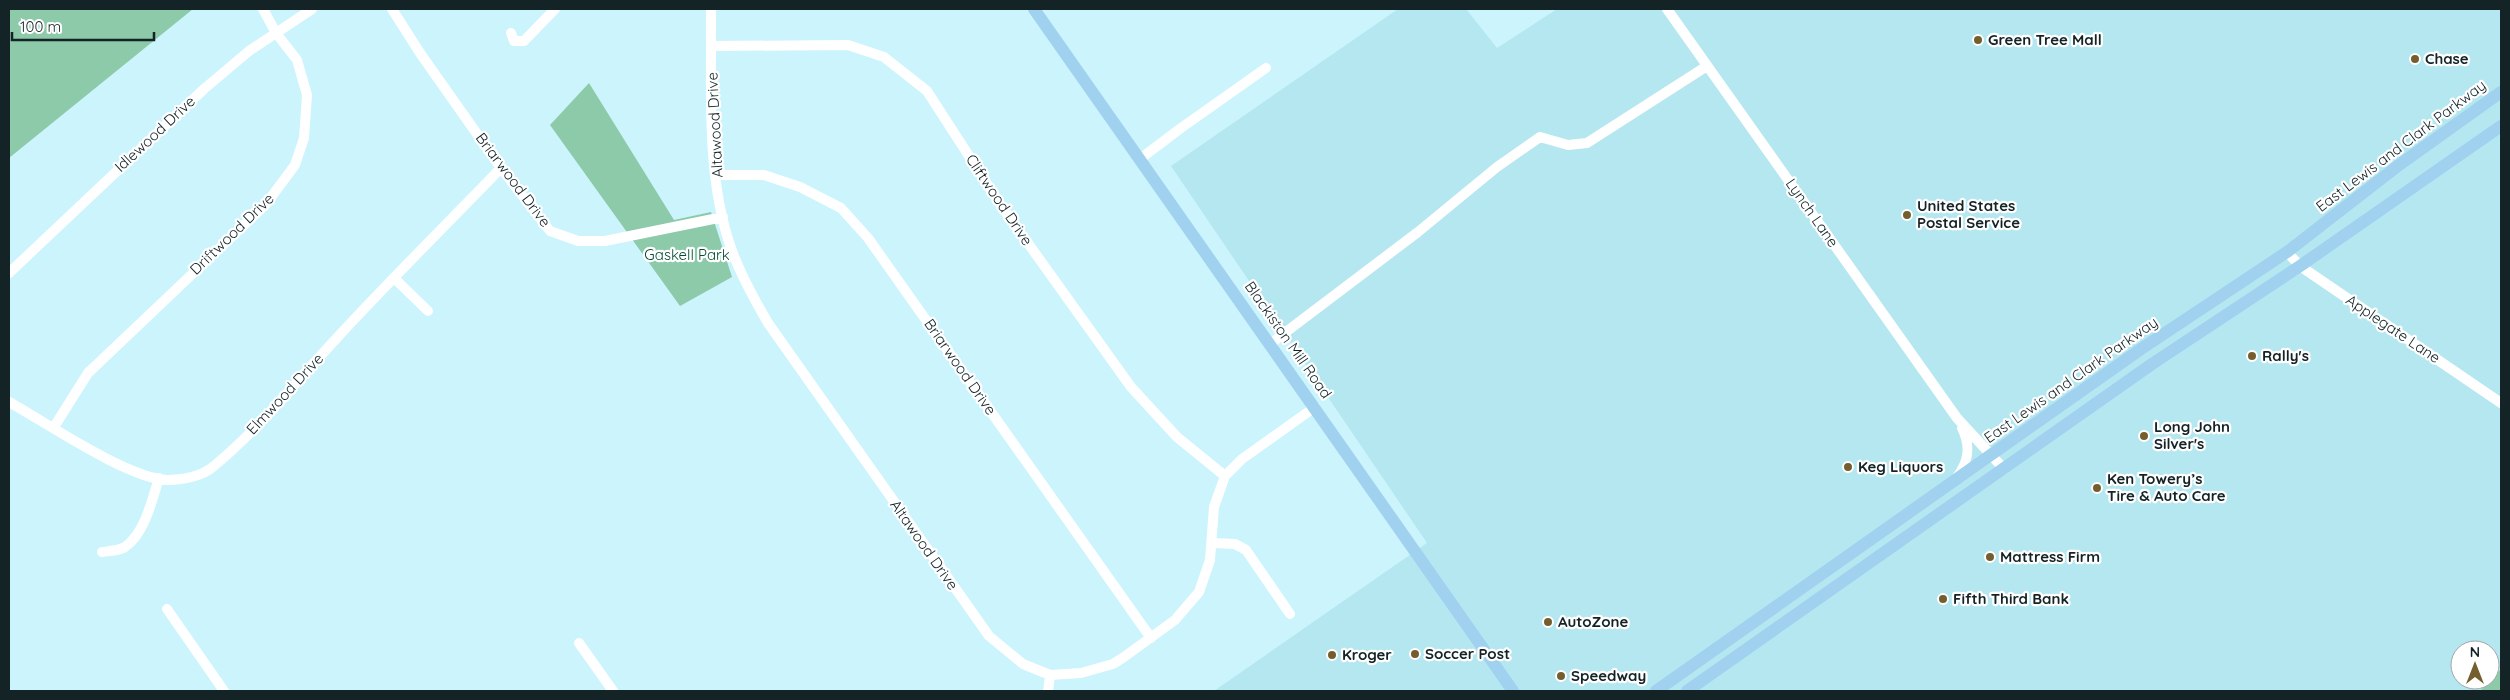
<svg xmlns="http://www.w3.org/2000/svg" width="2510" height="700" font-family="Quicksand,sans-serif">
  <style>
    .built { fill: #b5e7f1; fill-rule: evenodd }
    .green { fill: #8dcaa9 }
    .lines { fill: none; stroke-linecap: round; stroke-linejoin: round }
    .minor { stroke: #fff; stroke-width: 10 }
    .major { stroke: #a0d1ef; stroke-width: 12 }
    .poi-dot { fill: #755e2e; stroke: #fff; stroke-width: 2 }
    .labels { text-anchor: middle; stroke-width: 4.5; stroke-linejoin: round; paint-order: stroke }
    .poi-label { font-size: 15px; font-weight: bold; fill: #142326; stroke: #fff; text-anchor: start }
    .street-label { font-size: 15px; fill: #142326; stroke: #fff }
    .park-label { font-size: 15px; fill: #004c2f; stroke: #fff }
  </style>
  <rect width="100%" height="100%" fill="#cbf4fc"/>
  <path class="built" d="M1398,9H1466L1497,48L1557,9H2501V669L2480,691H1214L1427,543L1171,166ZM2460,650H2490V680H2460Z"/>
  <path class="green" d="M9,9H193L9,158Z
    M589,83L674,220L711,212L732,277L680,306L550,125Z
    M2501,669V691H2480Z"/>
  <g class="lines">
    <path class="minor" d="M392,9L420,53L501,168L550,231L578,241H605L723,217
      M711,9C712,86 705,174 731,248C740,274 754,299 768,323L989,636L1023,664L1050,675L1081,673L1113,664L1124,657L1175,620L1199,592L1210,560L1214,507L1225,476L1242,459L1315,407
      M1667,9L1957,418L2004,469
      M511,33L514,41H524L555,9
      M712,46L848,45L884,57L927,91L1002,207L1131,387L1177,437L1225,476
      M1140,159L1181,128L1266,68
      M716,175H764L800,187L841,208L868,238L1151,638
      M2287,252L2300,266L2501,403
      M9,273L204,89L249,51L312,9
      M394,278L428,311
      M1270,344L1418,232L1497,167L1540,137L1568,145L1587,143L1707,66
      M9,402C47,423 128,479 168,480C183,480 203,476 214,466C259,429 296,382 335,340C389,281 446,225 501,168
      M54,427L88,373L266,204L295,165L304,138L307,95L297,60L276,33L263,9
      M1957,477C1969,461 1971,446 1962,428
      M1213,543L1235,544L1246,550L1290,614
      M102,552C108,551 119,551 125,547C145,533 152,500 159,478
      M167,609L224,691
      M579,643L613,691
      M1048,691L1050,675"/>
    <path class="major" d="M1034,9L1513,691
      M1656,691L2141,349L2287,252L2399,165L2501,92
      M1687,691L2152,364L2300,266L2501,126"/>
  </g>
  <g class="poi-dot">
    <circle cx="1978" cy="40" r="5"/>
    <circle cx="2415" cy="59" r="5"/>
    <circle cx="1907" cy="215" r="5"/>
    <circle cx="2252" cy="356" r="5"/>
    <circle cx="2144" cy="436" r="5"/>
    <circle cx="1848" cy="467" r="5"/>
    <circle cx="2097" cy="488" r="5"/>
    <circle cx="1990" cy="557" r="5"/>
    <circle cx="1943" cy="599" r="5"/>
    <circle cx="1548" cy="622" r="5"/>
    <circle cx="1415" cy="654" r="5"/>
    <circle cx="1332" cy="655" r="5"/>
    <circle cx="1561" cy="676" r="5"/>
  </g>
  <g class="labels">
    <g class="poi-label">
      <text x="1988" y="45">Green Tree Mall</text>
      <text x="2425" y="64">Chase</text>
      <text x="1917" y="211">United States<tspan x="1917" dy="17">Postal Service</tspan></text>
      <text x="2262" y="361">Rally's</text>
      <text x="2154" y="432">Long John<tspan x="2154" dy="17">Silver's</tspan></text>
      <text x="1858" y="472">Keg Liquors</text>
      <text x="2107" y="484">Ken Towery’s<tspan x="2107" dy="17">Tire &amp; Auto Care</tspan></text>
      <text x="2000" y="562">Mattress Firm</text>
      <text x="1953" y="604">Fifth Third Bank</text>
      <text x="1558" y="627">AutoZone</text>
      <text x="1425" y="659">Soccer Post</text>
      <text x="1342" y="660">Kroger</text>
      <text x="1571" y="681">Speedway</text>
    </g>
    <g class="street-label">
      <text transform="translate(715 125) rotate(-93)" y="5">Altawood Drive</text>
      <text transform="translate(155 134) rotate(-43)" y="5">Idlewood Drive</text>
      <text transform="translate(2401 146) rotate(-37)" y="5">East Lewis and Clark Parkway</text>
      <text transform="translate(513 180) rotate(53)" y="5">Briarwood Drive</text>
      <text transform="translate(999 200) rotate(56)" y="5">Cliftwood Drive</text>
      <text transform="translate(1812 213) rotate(55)" y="5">Lynch Lane</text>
      <text transform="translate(232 234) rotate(-44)" y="5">Driftwood Drive</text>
      <text transform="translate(2393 329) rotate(34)" y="5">Applegate Lane</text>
      <text transform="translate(1288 340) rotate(55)" y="5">Blackiston Mill Road</text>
      <text transform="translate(960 367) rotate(55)" y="5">Briarwood Drive</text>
      <text transform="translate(2071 380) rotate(-35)" y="5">East Lewis and Clark Parkway</text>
      <text transform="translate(285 394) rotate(-47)" y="5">Elmwood Drive</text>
      <text transform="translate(924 545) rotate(55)" y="5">Altawood Drive</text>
    </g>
    <g class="park-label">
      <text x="687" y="260">Gaskell Park</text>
    </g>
  </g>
  <rect width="2510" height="700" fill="none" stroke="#142326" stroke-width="20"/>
  <g transform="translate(2475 665)"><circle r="24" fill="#ffffff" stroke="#a1a7a8"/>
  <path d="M0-4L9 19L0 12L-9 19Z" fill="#755e2e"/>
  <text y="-8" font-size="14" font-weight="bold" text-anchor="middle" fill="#142326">N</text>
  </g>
  <path d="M12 32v8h142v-8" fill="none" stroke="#142326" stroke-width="2.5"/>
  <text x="20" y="32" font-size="15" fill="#142326" stroke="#ffffff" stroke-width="4" paint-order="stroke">100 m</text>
</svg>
